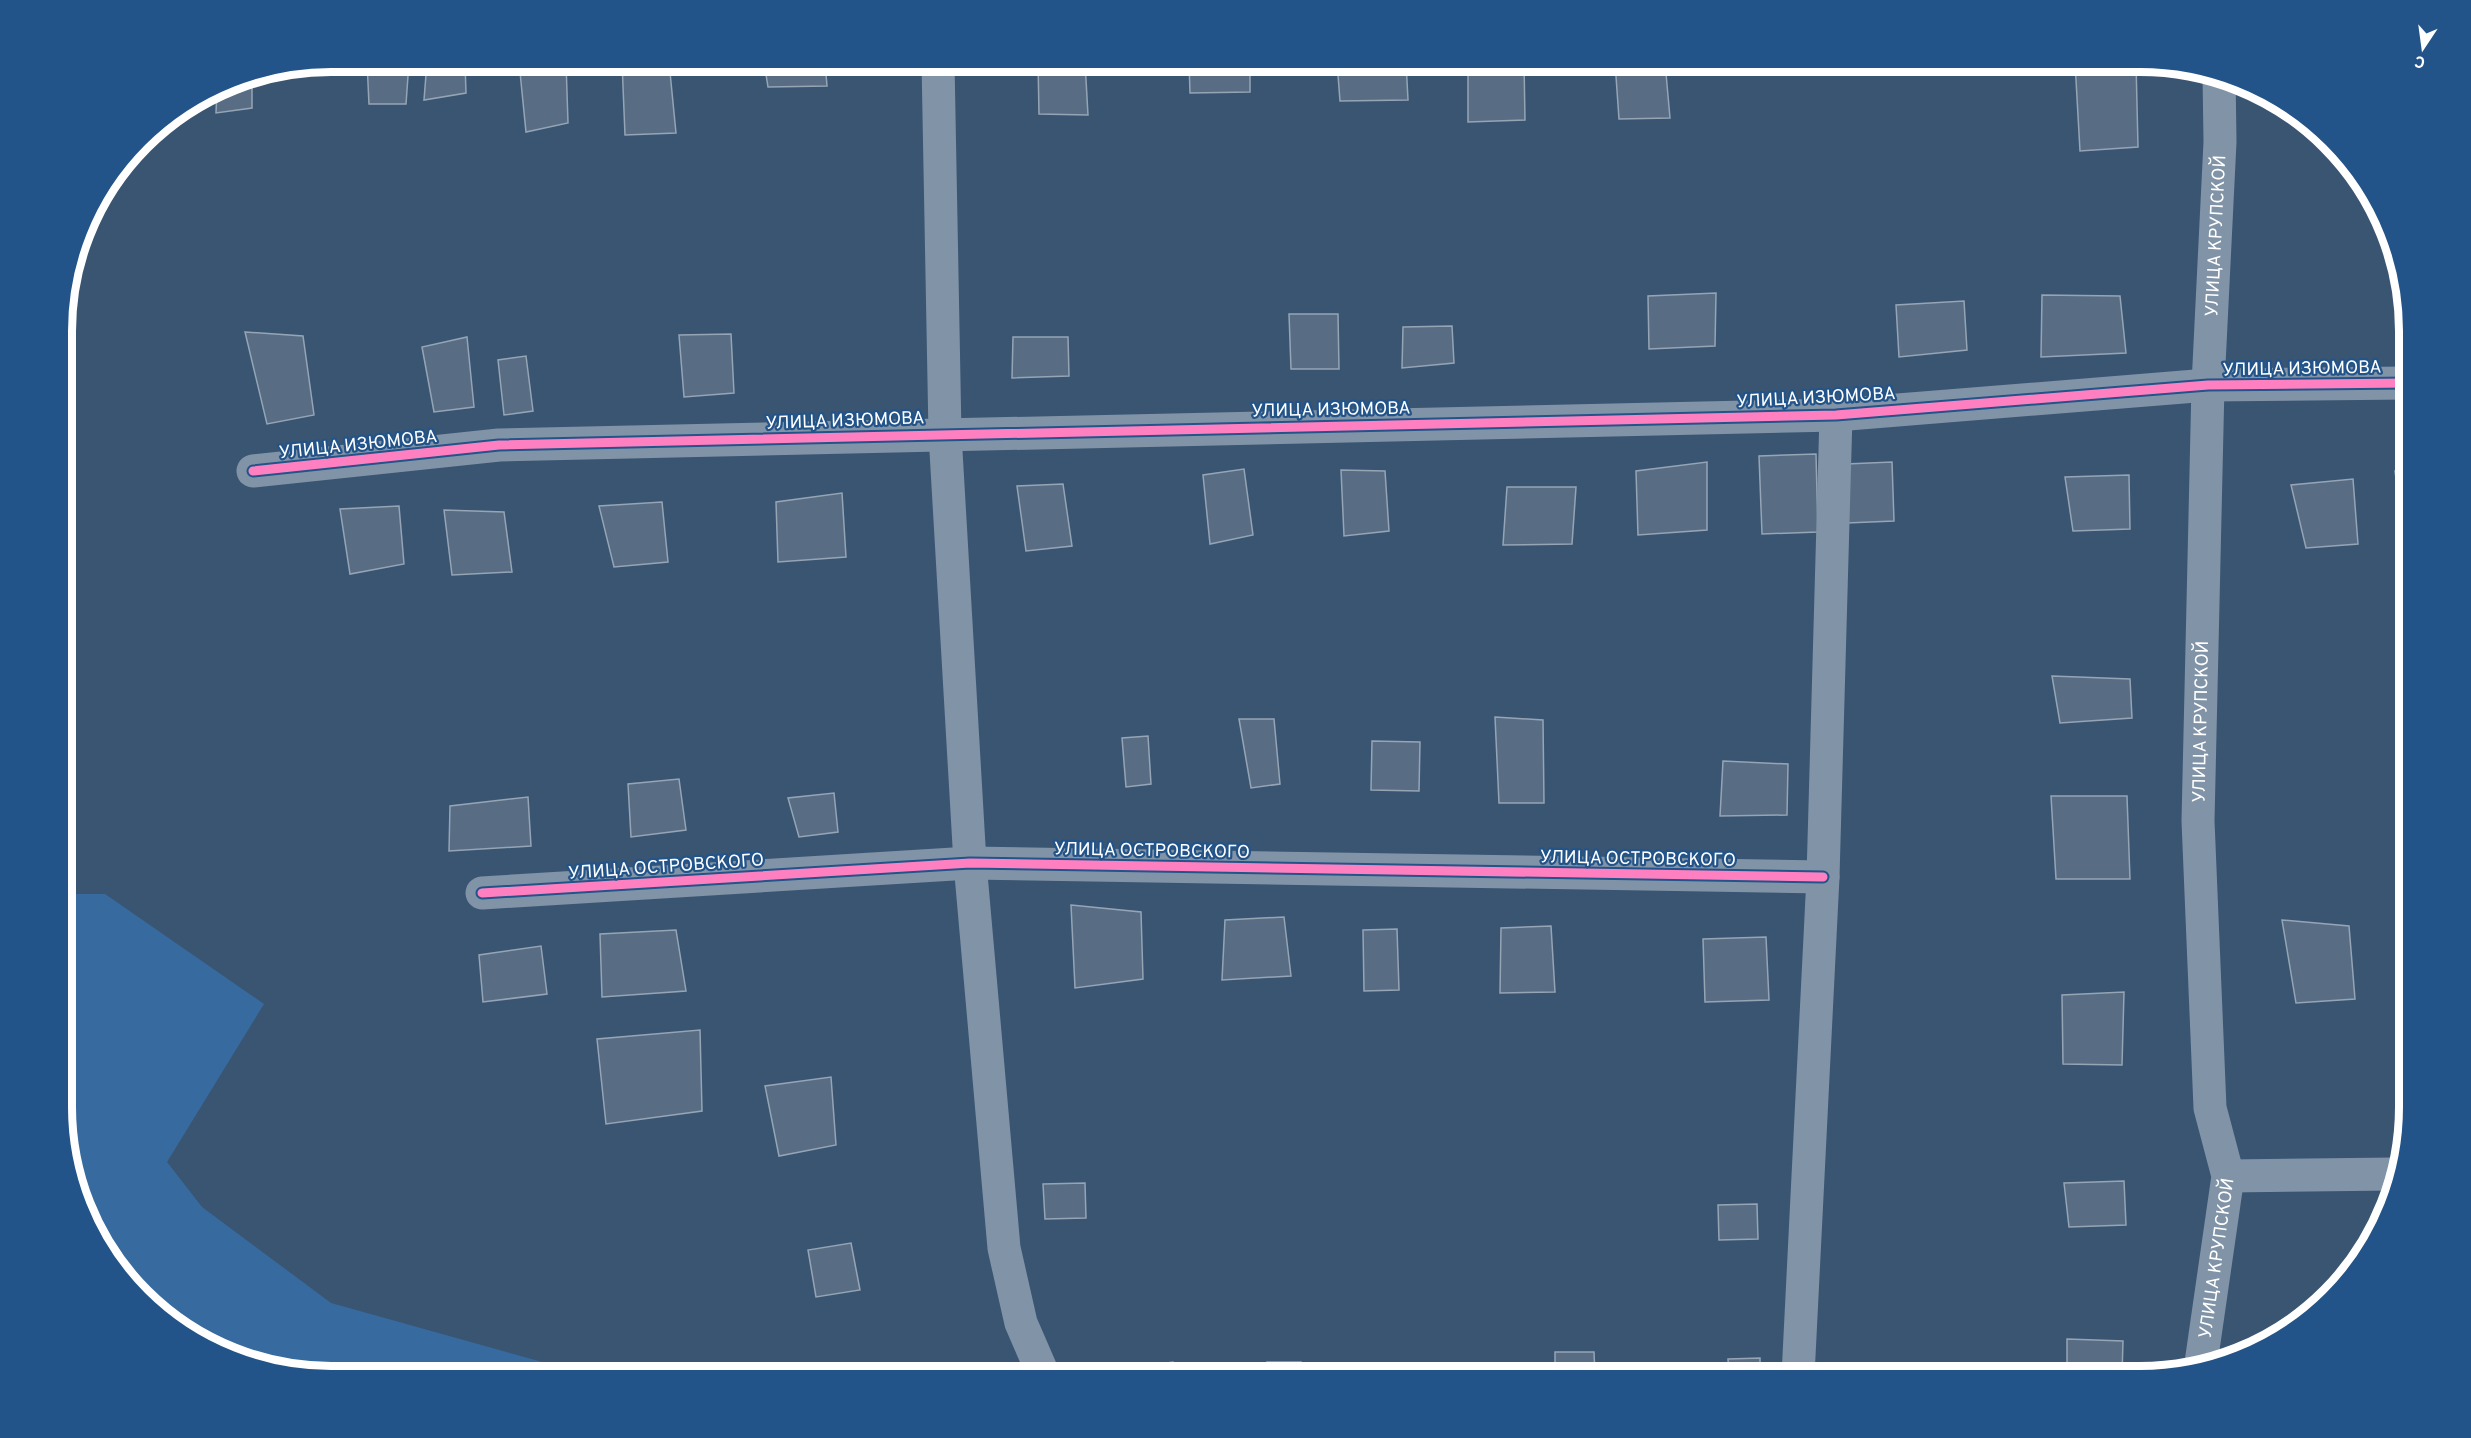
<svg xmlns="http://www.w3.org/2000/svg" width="2471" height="1438" font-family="Overpass,sans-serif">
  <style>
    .green { fill: #376ba0 }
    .building { fill: #586d84; stroke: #95a5b5; stroke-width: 1.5 }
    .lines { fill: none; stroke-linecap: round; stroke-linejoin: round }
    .minor { stroke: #8194a7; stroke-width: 33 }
    .cycleway-casing { stroke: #22548a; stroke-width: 13 }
    .cycleway { stroke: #ff80c0; stroke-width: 9 }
    .labels { text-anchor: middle; stroke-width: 4.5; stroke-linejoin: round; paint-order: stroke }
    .street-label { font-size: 18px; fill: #fff; stroke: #22548a }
    .rim { fill: none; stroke: #fff; stroke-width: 8 }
  </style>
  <rect width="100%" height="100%" fill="#3a5572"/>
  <path class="green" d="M64,894H105L264,1004L167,1162L202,1207L331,1303L578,1372L579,1376H330L261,1367L196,1340L107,1257L64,1142Z"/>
  <path class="building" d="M367,62H409L406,104H369Z
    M427,62H465L466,93L424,100Z
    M519,62H566L568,123L526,132Z
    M622,62H669L676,133L625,135Z
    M764,62H825L827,86L768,87Z
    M1038,62H1085L1088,115L1039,114Z
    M1189,62H1250V92L1190,93Z
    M1337,62H1406L1408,100L1340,101Z
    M1468,62H1524L1525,120L1468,122Z
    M1615,62H1665L1670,118L1619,119Z
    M2075,62H2136L2138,147L2080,151Z
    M252,77V108L216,113L217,89L228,82Z
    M2382,217L2391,236L2382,237Z
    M1716,293L1715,346L1649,349L1648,296Z
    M2042,295L2120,296L2126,353L2041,357Z
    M1964,301L1967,350L1899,357L1896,305Z
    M1289,314H1338L1339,369H1291Z
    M1452,326L1454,363L1402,368L1403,327Z
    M245,332L303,336L314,415L267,424Z
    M731,334L734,393L684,397L679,335Z
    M467,337L474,407L434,412L422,347Z
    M1013,337H1068L1069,376L1012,378Z
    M526,356L533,411L504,415L498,360Z
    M1816,454L1818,532L1762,534L1759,456Z
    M1707,462V530L1638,535L1636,471Z
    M1892,462L1894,521L1847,523L1846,464Z
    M1244,469L1253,535L1210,544L1203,475Z
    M1341,470L1385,471L1389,531L1344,536Z
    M2395,471H2409V550H2405Z
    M2129,475L2130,529L2073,531L2065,477Z
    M2353,479L2358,544L2306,548L2291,485Z
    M1063,484L1072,546L1026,551L1017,486Z
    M1507,487H1576L1572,544L1503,545Z
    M842,493L846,557L778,562L776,502Z
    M662,502L668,562L614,567L599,506Z
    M399,506L404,564L350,574L340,509Z
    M444,510L504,512L512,572L452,575Z
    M2052,676L2130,679L2132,718L2060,723Z
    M1495,717L1543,720L1544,803H1499Z
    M1239,719H1274L1280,784L1251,788Z
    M1148,736L1151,784L1126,787L1122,738Z
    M1372,741L1420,742L1419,791L1371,790Z
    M1723,761L1788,764L1787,815L1720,816Z
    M679,779L686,830L631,837L628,784Z
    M834,793L838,832L799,837L788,798Z
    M2051,796H2127L2130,879H2056Z
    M528,797L531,846L449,851L450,806Z
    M1071,905L1141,912L1143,979L1075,988Z
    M1284,917L1291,976L1222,980L1225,920Z
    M2282,920L2349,926L2355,999L2296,1003Z
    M1551,926L1555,992L1500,993L1501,928Z
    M1397,929L1399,990L1364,991L1363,930Z
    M676,930L686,991L602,997L600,934Z
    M1766,937L1769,1000L1705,1002L1703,939Z
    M541,946L547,994L483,1002L479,955Z
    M2124,992L2122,1065L2063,1064L2062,995Z
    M700,1030L702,1111L606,1124L597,1039Z
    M831,1077L836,1145L779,1156L765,1086Z
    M2124,1181L2126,1225L2069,1227L2064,1183Z
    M1085,1183L1086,1218L1045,1219L1043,1184Z
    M1757,1204L1758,1239L1719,1240L1718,1205Z
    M851,1243L860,1290L816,1297L808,1250Z
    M2067,1339L2123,1341L2122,1376H2067Z
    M1555,1352H1594L1595,1376H1555Z
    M1760,1358V1376H1729L1728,1359Z
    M1173,1362L1175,1376H1147L1145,1366Z
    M1267,1362H1301V1376H1268Z
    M1421,1363L1422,1376H1391L1390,1364Z"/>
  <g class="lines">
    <g class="minor">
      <path d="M938,62L945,434L970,863L1004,1248L1021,1323L1044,1376"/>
      <path d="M253,471L499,445L1836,415L2208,385L2409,383"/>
      <path d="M482,893L970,863L1823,877"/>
      <path d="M2228,1176L2394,1174"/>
      <path id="s1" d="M2201,1363L2228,1176L2210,1108L2198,821L2208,385L2220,142L2219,74"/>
      <path d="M1798,1376L1823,877L1836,415"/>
    </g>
    <g class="cycleway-casing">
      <path id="cycleway" d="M253,471L499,445L1836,415L2208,385L2409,383
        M482,893L970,863L1823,877"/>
    </g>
    <use href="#cycleway" class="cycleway"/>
  </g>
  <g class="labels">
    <g class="street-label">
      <text dy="6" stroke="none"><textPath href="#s1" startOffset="1132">УЛИЦА КРУПСКОЙ</textPath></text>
      <text transform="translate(2302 368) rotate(-1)" y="6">УЛИЦА ИЗЮМОВА</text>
      <text transform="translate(1816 397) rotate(-3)" y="6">УЛИЦА ИЗЮМОВА</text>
      <text transform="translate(1331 409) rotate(-1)" y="6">УЛИЦА ИЗЮМОВА</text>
      <text transform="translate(845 420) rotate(-2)" y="6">УЛИЦА ИЗЮМОВА</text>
      <text transform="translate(358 444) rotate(-6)" y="6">УЛИЦА ИЗЮМОВА</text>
      <text dy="6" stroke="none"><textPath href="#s1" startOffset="646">УЛИЦА КРУПСКОЙ</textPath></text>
      <text transform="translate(1152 850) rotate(1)" y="6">УЛИЦА ОСТРОВСКОГО</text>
      <text transform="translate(1638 858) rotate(1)" y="6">УЛИЦА ОСТРОВСКОГО</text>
      <text transform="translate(666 866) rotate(-4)" y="6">УЛИЦА ОСТРОВСКОГО</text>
      <text dy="6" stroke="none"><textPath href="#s1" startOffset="106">УЛИЦА КРУПСКОЙ</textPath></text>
    </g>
  </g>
  <path d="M0 0H2471V1438H0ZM331 72H2140A259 259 0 0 1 2399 331V1107A259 259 0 0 1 2140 1366H331A259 259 0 0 1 72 1107V331A259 259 0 0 1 331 72Z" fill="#22548a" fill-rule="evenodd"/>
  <path class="rim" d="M331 72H2140A259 259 0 0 1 2399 331V1107A259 259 0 0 1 2140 1366H331A259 259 0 0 1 72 1107V331A259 259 0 0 1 331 72Z"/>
  <g transform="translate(2423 48) rotate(193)" stroke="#22548a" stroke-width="4.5" paint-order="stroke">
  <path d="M0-4.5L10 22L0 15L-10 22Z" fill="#ffffff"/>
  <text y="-9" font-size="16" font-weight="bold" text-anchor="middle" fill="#ffffff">С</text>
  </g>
</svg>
